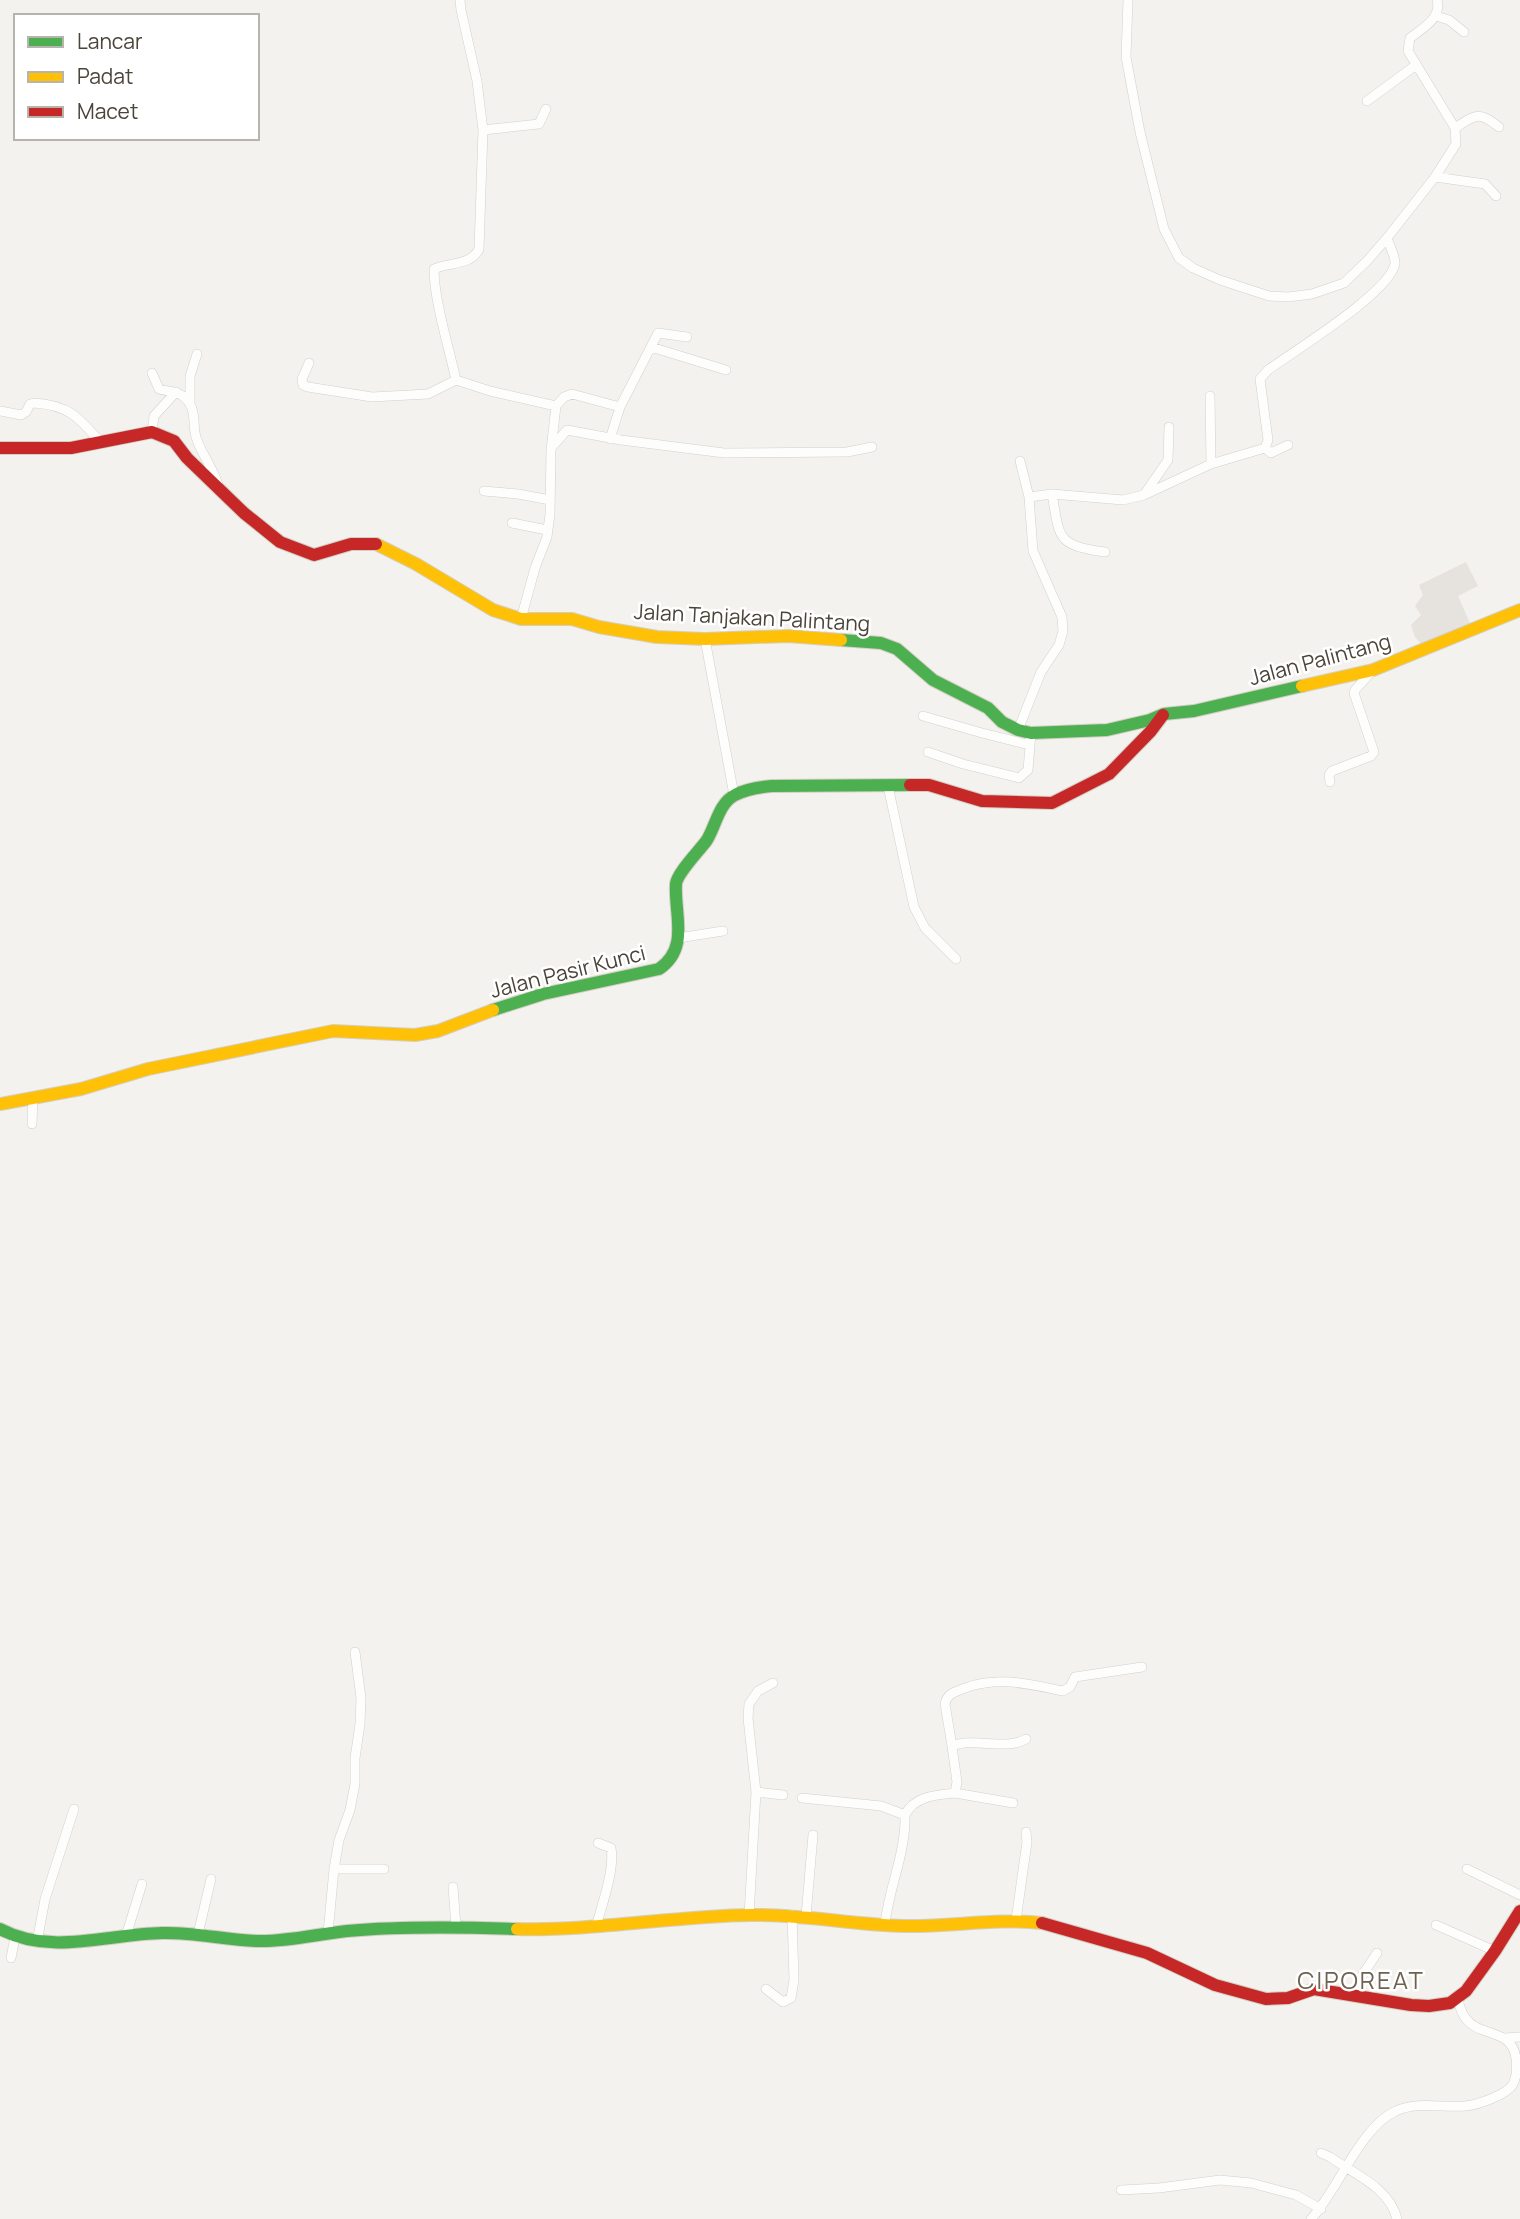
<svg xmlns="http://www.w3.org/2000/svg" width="1520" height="2219" font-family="Manrope,sans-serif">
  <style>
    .industrial { fill: #e6e2de }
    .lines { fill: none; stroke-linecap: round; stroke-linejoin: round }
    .street-casing { stroke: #d2d0cb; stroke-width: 10 }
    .fast-casing { stroke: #d3cfc5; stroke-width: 14 }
    .slow-casing { stroke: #d3cfc5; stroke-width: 14 }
    .jam-casing { stroke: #d3cfc5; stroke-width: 14 }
    .street { stroke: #fdfdfc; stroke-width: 9 }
    .fast { stroke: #4caf50; stroke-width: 12 }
    .slow { stroke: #ffc107; stroke-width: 12 }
    .jam { stroke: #c62828; stroke-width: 12 }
    .labels { text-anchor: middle; stroke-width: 5; stroke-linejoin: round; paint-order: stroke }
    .street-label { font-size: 21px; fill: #4b4439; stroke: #fff }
    .quarter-label { font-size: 24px; letter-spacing: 2px; fill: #6e6250; stroke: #fff }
  </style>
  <rect width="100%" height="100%" fill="#f4f2ee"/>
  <path class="industrial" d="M1466,562L1478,586L1458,596L1472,628L1424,647L1415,637L1411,625L1421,615L1415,606L1423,595L1419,585Z"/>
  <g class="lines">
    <g class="street-casing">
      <path id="street" d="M460,0L461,10L477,81L483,130L479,249C471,266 448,262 434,269C434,300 449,348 456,380L490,391L556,406L551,450L550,514L547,537L535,568L521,619
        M1128,0L1126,57L1140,132L1164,229L1179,258L1193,268L1220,280L1269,296L1288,297L1312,294L1344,283L1367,261L1387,238
        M1437,0C1442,18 1423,28 1410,38L1408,51L1455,128
        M1436,16L1449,20L1464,32
        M1367,101L1416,65
        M483,130L539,124L546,109
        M1435,177L1485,184L1496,196
        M651,347L726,370
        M309,363L302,379L303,385L308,387L372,397L428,394L456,380
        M152,373L159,389C168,392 176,390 184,397C196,407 193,420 195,433C198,451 215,468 219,489
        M1210,396L1211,464
        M190,404V376L197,354
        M556,406L564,397L572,394L620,407L610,439
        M620,407L658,333L687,337
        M0,411L21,415L26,412L30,404L34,403C68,405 79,417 100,442
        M152,432L154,416L176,392
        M552,447L567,430L621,440L724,453L847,452L872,447
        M1265,448L1271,453L1288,445
        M1020,461L1029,497
        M484,491L518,494L550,500
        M1146,492L1168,460L1169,427
        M1052,494C1060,539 1056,545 1105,552
        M512,523L547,530
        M705,639L734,795
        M923,716L982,733L1030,745
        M1018,730L1041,672L1059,645L1063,631L1062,617L1033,551L1029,497L1052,494L1123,500L1144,495L1211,464L1265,448L1268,440L1260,379L1268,370C1294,351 1389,293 1395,264C1396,257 1389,245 1387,238L1435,177L1456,144L1455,128C1476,114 1479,111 1499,127
        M928,752L963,764L1019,778L1028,770L1031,733
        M1330,782L1329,775L1332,771L1371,756L1374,752L1354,693L1355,690L1373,670
        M888,786L914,907L925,928L956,959
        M678,938L723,931
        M32,1124L33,1097
        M952,1746L945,1704C947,1693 955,1692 965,1688C999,1676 1029,1684 1063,1691L1070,1687L1075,1677L1142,1667
        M756,1792L783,1795
        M955,1793L1013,1803
        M802,1798L881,1806L905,1815C906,1853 889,1887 885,1924
        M905,1815C914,1796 936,1795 955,1793L957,1782L952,1746C975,1737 1005,1751 1026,1739
        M334,1869H384
        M1467,1869L1520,1895
        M453,1887L456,1927
        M749,1915L756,1792L748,1718L749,1704L758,1691L773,1683
        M806,1916L813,1835
        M1016,1920L1027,1842L1026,1832
        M1436,1925L1495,1951
        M596,1927C602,1904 615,1870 611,1848L598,1843
        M328,1933L334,1869L339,1840L350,1810L355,1784V1758L360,1724L361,1698L355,1652
        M198,1934L211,1879
        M126,1936L142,1884
        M37,1942L45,1899L74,1809
        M11,1958L15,1937
        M766,1989L783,2002L791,1998L794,1980L792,1915
        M1355,1996L1361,1977L1377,1953
        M1505,2038L1520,2037
        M1321,2153L1330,2157C1354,2174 1390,2188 1397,2219
        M1121,2190L1159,2188L1220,2180L1251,2183L1296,2195L1321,2209
        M1311,2219C1338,2190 1361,2126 1396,2111C1417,2101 1443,2108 1465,2106C1477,2105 1507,2095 1513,2084C1517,2076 1517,2066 1516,2058C1510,2020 1466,2046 1458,1999"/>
    </g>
    <g class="fast-casing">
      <path id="fast" d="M841,640L881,643L897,649L933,680L988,708L1002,722L1018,730L1031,733L1107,730L1150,720L1164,714L1194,711L1302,686
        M493,1010L543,994L659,969C690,948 674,914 676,884C677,873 700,850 707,840C716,825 719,803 735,795C746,789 760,787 772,786L910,785
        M0,1929C51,1956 107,1934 162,1933C194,1932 225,1940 257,1941C287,1942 317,1934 347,1931C403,1926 461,1927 517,1929"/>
    </g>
    <g class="slow-casing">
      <path id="slow" d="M376,544L416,564L493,610L521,619H572L599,627L657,637L705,639L788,636L841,640
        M1302,686L1373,670L1520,610
        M0,1104L81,1089L148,1069L333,1031L415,1035L438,1031L493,1010
        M517,1929C595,1931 673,1916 751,1915C803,1914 853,1925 904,1926C951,1927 996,1918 1042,1923"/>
    </g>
    <g class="jam-casing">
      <path id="jam" d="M0,448H71L152,432L174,441L187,458L244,513L280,542L314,555L351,544H376
        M910,785H929L982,801L1052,803L1109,774L1151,731L1163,715
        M1042,1923L1147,1953L1215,1985L1266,1999L1288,1998L1314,1989L1411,2005L1429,2006L1450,2003L1466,1991L1495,1951L1520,1911"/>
    </g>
    <use href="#street" class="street"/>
    <use href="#fast" class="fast"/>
    <use href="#slow" class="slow"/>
    <use href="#jam" class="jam"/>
  </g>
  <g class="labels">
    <g class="street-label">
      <text transform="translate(752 618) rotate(3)" y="7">Jalan Tanjakan Palintang</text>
      <text transform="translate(1320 660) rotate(-15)" y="7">Jalan Palintang</text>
      <text transform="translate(568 972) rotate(-14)" y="7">Jalan Pasir Kunci</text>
    </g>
    <g class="quarter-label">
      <text x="1361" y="1989">CIPOREAT</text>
    </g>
  </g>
  <rect x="14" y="14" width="245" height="126" fill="#ffffff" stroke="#b7b4b0" stroke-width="2"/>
  <rect x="28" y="37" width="35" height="10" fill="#4caf50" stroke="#b7b4b0" stroke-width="2"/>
  <text x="77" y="49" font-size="21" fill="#4b4439">Lancar</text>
  <rect x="28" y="72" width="35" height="10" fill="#ffc107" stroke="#b7b4b0" stroke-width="2"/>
  <text x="77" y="84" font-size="21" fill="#4b4439">Padat</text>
  <rect x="28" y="107" width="35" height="10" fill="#c62828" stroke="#b7b4b0" stroke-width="2"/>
  <text x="77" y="119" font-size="21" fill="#4b4439">Macet</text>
</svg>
